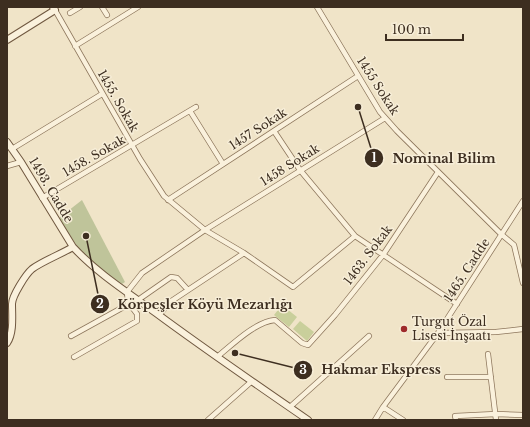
<svg xmlns="http://www.w3.org/2000/svg" width="530" height="427" font-family="'Libre Baskerville',serif">
  <style>
    .green { fill: #c9cf9b }
    .cemetery { fill: #bfc49a }
    .lines { fill: none; stroke-linecap: round; stroke-linejoin: round }
    .street-casing { stroke: #8d765c; stroke-width: 6 }
    .secondary-casing { stroke: #6f573f; stroke-width: 8 }
    .street { stroke: #faf1dc; stroke-width: 4.5 }
    .secondary { stroke: #faf1dc; stroke-width: 6 }
    .poi-dot { fill: #9e2a2b; stroke: #f7eed8; stroke-width: 1.5 }
    .labels { text-anchor: middle; stroke-width: 3; stroke-linejoin: round; paint-order: stroke }
    .street-label { font-size: 12px; fill: #3d2e20; stroke: #f7eed8 }
    .poi-label { font-size: 12px; fill: #3d2e20; stroke: #f7eed8; text-anchor: start }
    .leader { fill: none; stroke: #3d2e20; stroke-width: 1.5 }
    .callout-dot { fill: #3d2e20; stroke: #f7eed8; stroke-width: 1.5 }
    .mark-label { font-size: 12px; text-anchor: middle; font-weight: bold; fill: #fff }
    .callout-label { font-size: 13px; text-anchor: middle; font-weight: bold; fill: #3d2e20; stroke: #f7eed8; stroke-width: 3; stroke-linejoin: round; paint-order: stroke }
  </style>
  <rect width="100%" height="100%" fill="#f0e4c8"/>
  <path class="green" d="M282,305L297,317L289,327L274,315Z
    M300,321L314,332L307,341L293,329Z"/>
  <path class="cemetery" d="M82,200L125,282L122,284L101,270L82,254L59,218Z"/>
  <g class="lines">
    <g class="street-casing">
      <path id="street" d="M102,7L107,15
        M317,7L380,112L397,131L501,234L514,245L523,283
        M55,10L140,159L164,196L205,230L244,253L293,287L355,236
        M70,13L80,7
        M75,46L138,7
        M190,111L223,164
        M274,131L300,170L355,236L457,304
        M12,149L102,94
        M7,166L21,162
        M42,198L196,107
        M168,200L358,76
        M138,300L171,277L177,278L188,290
        M159,315L170,302L244,253
        M438,333L496,332L523,329
        M71,336L129,304
        M488,354L496,420
        M74,357L137,321V314L128,302L127,292L142,273L205,230L385,118
        M217,357C233,344 255,322 275,320L302,343L308,345L335,315L383,255L438,172
        M447,377H491
        M290,407L369,336
        M383,407L438,333L523,201
        M208,420L252,381
        M375,420L383,407L403,420
        M456,420L455,416L496,414L523,415"/>
    </g>
    <g class="secondary-casing">
      <path id="secondary" d="M7,40L55,10L53,7
        M7,142L21,162L73,247C97,273 127,292 156,313C206,350 257,385 308,420
        M7,343C14,333 12,315 12,304C12,296 26,274 32,269C41,262 61,254 73,247"/>
    </g>
    <use href="#street" class="street"/>
    <use href="#secondary" class="secondary"/>
  </g>
  <circle class="poi-dot" cx="404" cy="329" r="4"/>
  <g class="labels">
    <g class="street-label">
      <text transform="translate(378 86) rotate(57)" y="4">1455 Sokak</text>
      <text transform="translate(118 101) rotate(60)" y="4">1455. Sokak</text>
      <text transform="translate(258 129) rotate(-33)" y="4">1457 Sokak</text>
      <text transform="translate(94 156) rotate(-30)" y="4">1458. Sokak</text>
      <text transform="translate(290 165) rotate(-32)" y="4">1458 Sokak</text>
      <text transform="translate(51 190) rotate(59)" y="4">1493. Cadde</text>
      <text transform="translate(368 255) rotate(-53)" y="4">1463. Sokak</text>
      <text transform="translate(467 270) rotate(-57)" y="4">1465. Cadde</text>
    </g>
    <g class="poi-label">
      <text x="412" y="326">Turgut Özal<tspan x="412" dy="14">Lisesi İnşaatı</tspan></text>
    </g>
  </g>
  <path class="leader" d="M358 107L374 158M86 236L100 304M235 353L303 370"/>
  <g class="callout-dot">
    <circle cx="358" cy="107" r="4"/>
    <circle cx="86" cy="236" r="4"/>
    <circle cx="235" cy="353" r="4"/>
    <circle cx="374" cy="158" r="10"/>
    <circle cx="100" cy="304" r="10"/>
    <circle cx="303" cy="370" r="10"/>
  </g>
  <g class="mark-label">
    <text x="374" y="162">1</text>
    <text x="100" y="308">2</text>
    <text x="303" y="374">3</text>
  </g>
  <g class="callout-label">
    <text x="444" y="163">Nominal Bilim</text>
    <text x="205" y="309">Körpeşler Köyü Mezarlığı</text>
    <text x="381" y="374">Hakmar Ekspress</text>
  </g>
  <rect width="530" height="427" fill="none" stroke="#3d2e20" stroke-width="16"/>
  <path d="M386 34v6h77v-6" fill="none" stroke="#3d2e20" stroke-width="2"/>
  <text x="392" y="34" font-size="12" fill="#3d2e20" stroke="#f7eed8" stroke-width="3" paint-order="stroke">100 m</text>
</svg>
